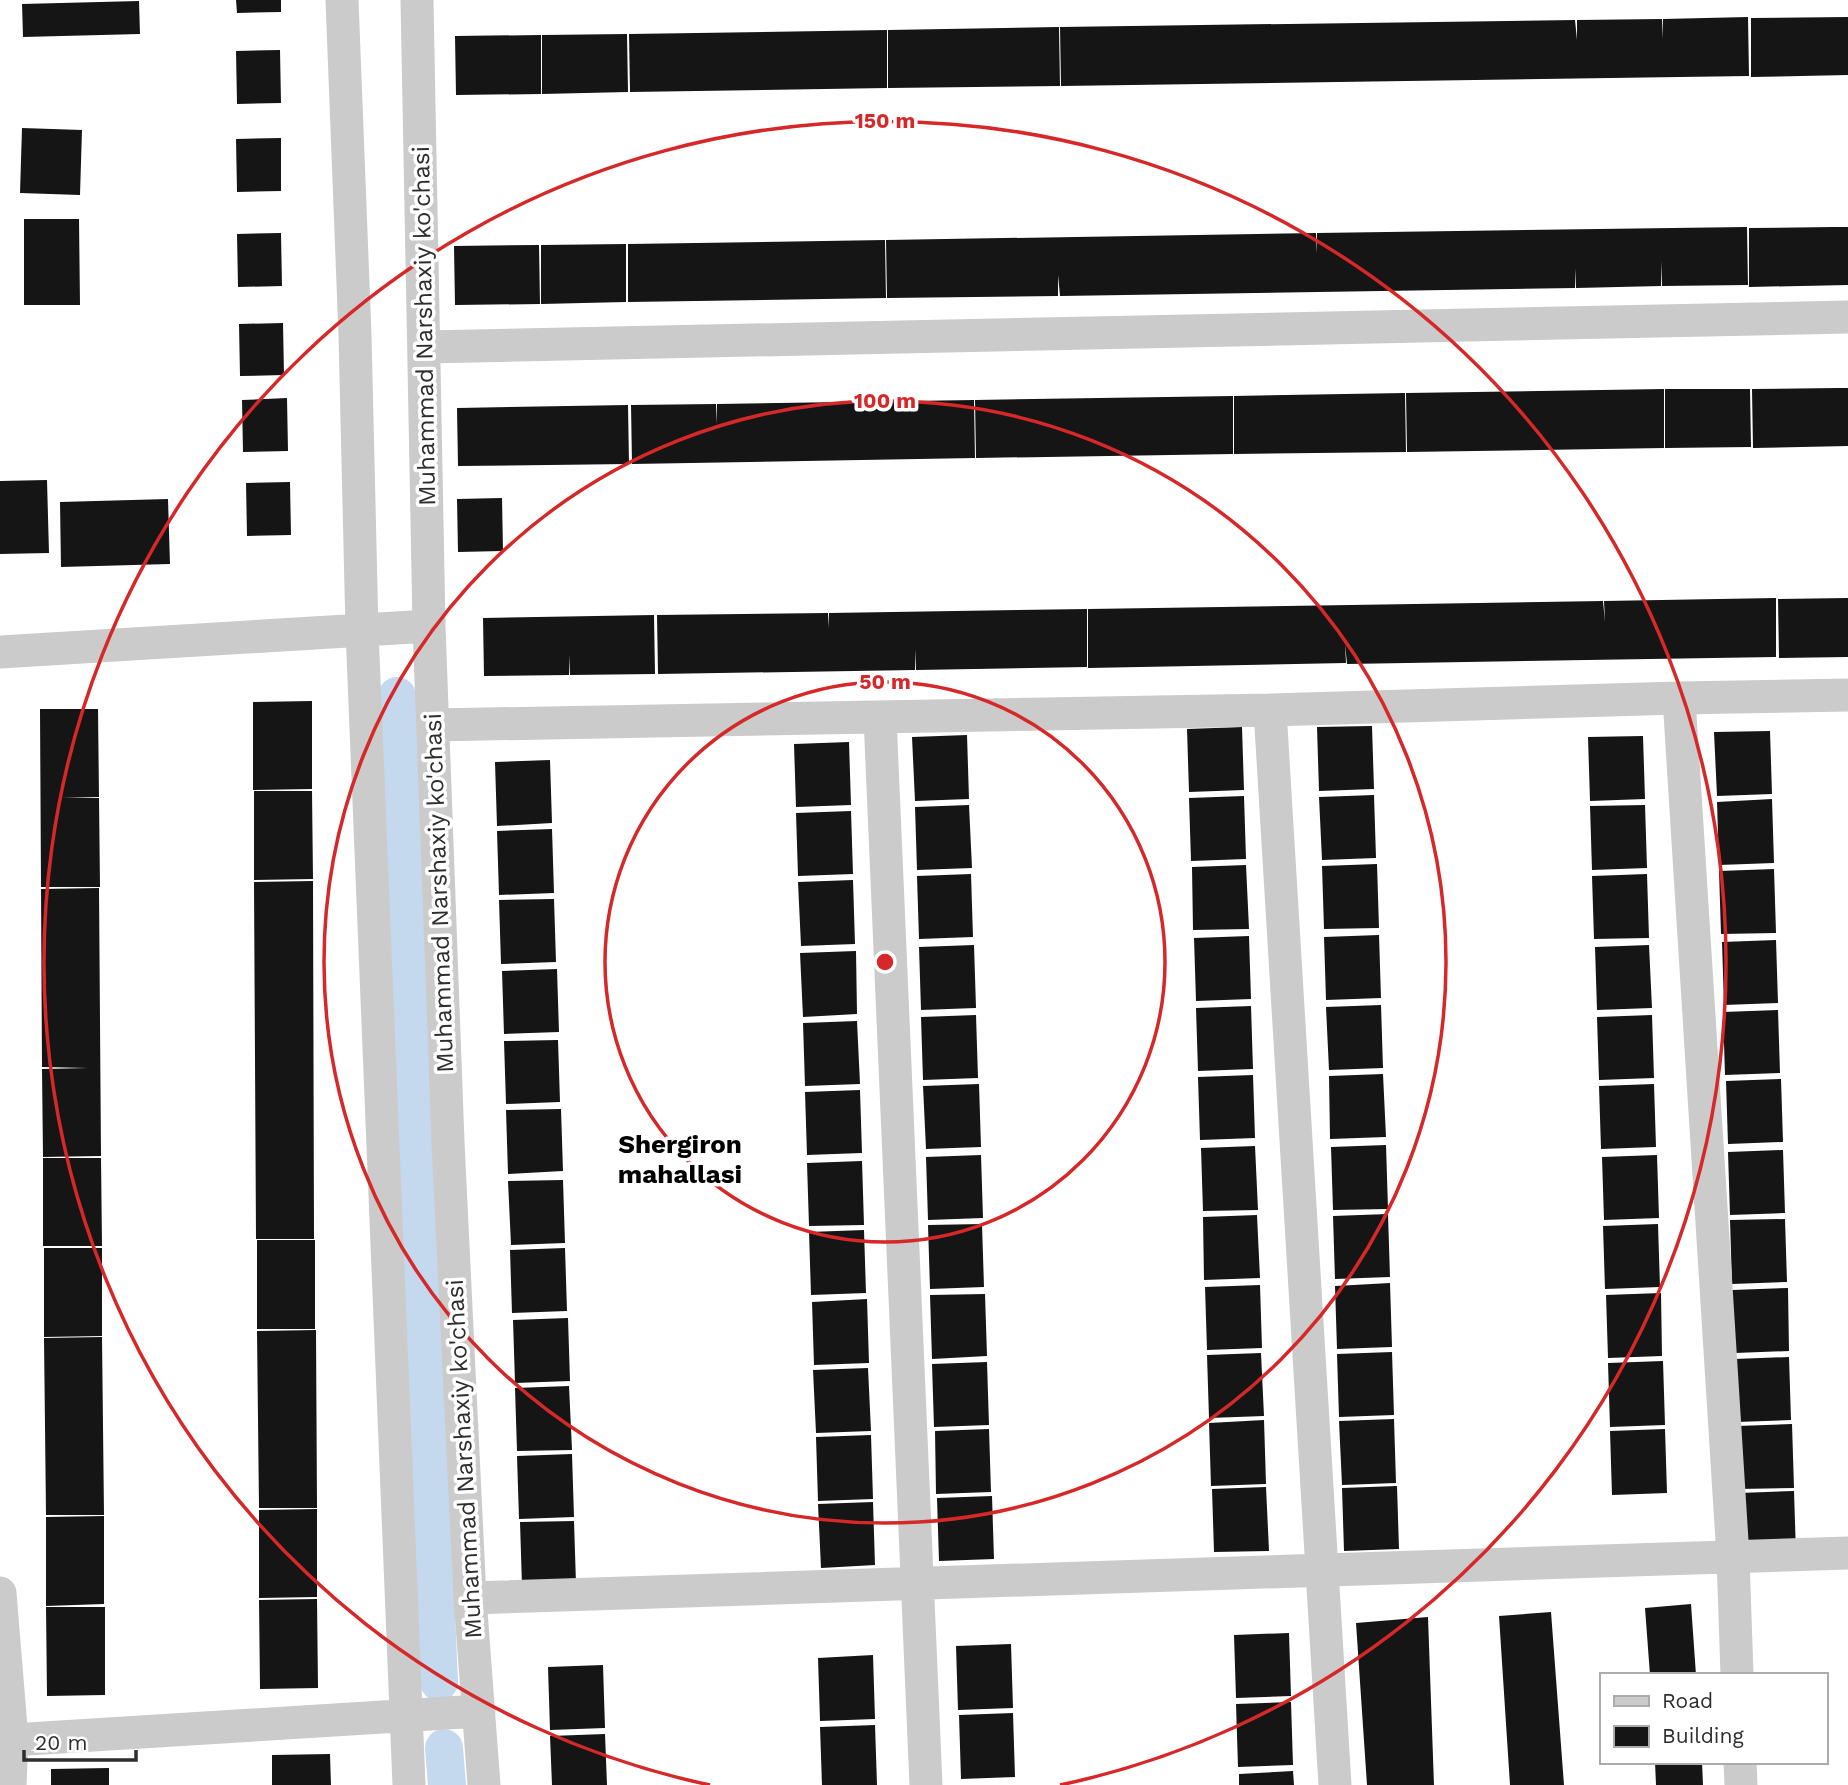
<svg xmlns="http://www.w3.org/2000/svg" width="1848" height="1785" font-family="'Work Sans',sans-serif">
  <style>
    .lines { fill: none; stroke-linecap: round; stroke-linejoin: round }
    .canal { stroke: #c5d9ee; stroke-width: 38 }
    .building { fill: #151515 }
    .street { stroke: #cbcbcb; stroke-width: 33 }
    .ring { fill: none; stroke: #d62828; stroke-width: 3.5 }
    .labels { text-anchor: middle; stroke-width: 7; stroke-linejoin: round; paint-order: stroke }
    .street-label { font-size: 24px; fill: #2e2e2e; stroke: #fff }
    .neighbourhood-label { font-size: 26px; font-weight: bold; fill: #000; stroke: #fff }
    .centre { fill: #d62828; stroke: #fff; stroke-width: 3.5 }
    .ring-label { font-size: 21px; text-anchor: middle; font-weight: bold; fill: #d62828; stroke: #fff; stroke-width: 7; stroke-linejoin: round; paint-order: stroke }
  </style>
  <rect width="100%" height="100%" fill="#fff"/>
  <g class="lines">
    <path class="canal" d="M397,696L439,1682
      M444,1748L447,1785"/>
  </g>
  <path class="building" d="M236,0H281V12L237,13Z
    M139,1L140,34L23,37L22,4Z
    M1748,17L1749,76L1061,86L1060,27L1575,20L1577,40V20L1662,19L1663,39V19Z
    M1848,17V75L1751,77V18Z
    M1059,27L1060,86L888,88V30Z
    M887,30V88L630,92L629,34Z
    M627,34L628,92L542,94V35Z
    M541,35V94L456,95L455,36Z
    M280,50L281,103L237,104L236,51Z
    M22,128L82,130L80,195L20,193Z
    M281,138V191L237,192L236,139Z
    M24,219H79L80,305H24Z
    M1747,227L1748,285L1662,286L1661,261V286L1576,288L1575,268V288L1060,296L1058,275V296L887,298L886,240L1316,233L1317,254V233Z
    M1834,227H1848V285L1749,287V228Z
    M281,233L282,286L238,287L237,234Z
    M885,240L886,298L628,302V244Z
    M626,244V302L541,304V245Z
    M539,245L540,304L455,305L454,246Z
    M283,323L284,375L240,376L239,324Z
    M1838,388H1848V446L1753,448L1752,389Z
    M1664,389V448L1407,452L1406,393Z
    M1665,389H1750L1751,447L1665,448Z
    M1405,393L1406,452L1234,454V396Z
    M1233,396V454L976,458L975,400Z
    M287,398L288,451L243,452L242,400Z
    M974,400L975,458L632,464L631,405L716,404L717,424V404Z
    M628,405L629,464L458,466L457,408Z
    M47,480L49,553L0,554V481Z
    M290,482L291,535L247,536L246,483Z
    M502,498L503,551L458,552L457,499Z
    M168,499L170,564L61,567L60,502Z
    M1776,598V657L1347,664L1345,643L1346,663L1088,668V609L1603,601L1605,622L1604,601Z
    M1848,598V657L1779,658L1778,599Z
    M1087,609V667L916,670L915,649V670L658,674L657,615L828,613L829,628V613Z
    M654,615L655,674L570,675L569,655V675L484,676L483,618Z
    M312,701V789L253,790V702Z
    M40,709H98L99,797H62L99,798L100,887H41Z
    M1372,726L1374,789L1319,791L1317,727Z
    M1242,727L1244,790L1189,792L1187,729Z
    M1770,731L1772,794L1717,796L1714,732Z
    M967,735L969,799L915,801L912,737Z
    M1643,736L1645,799L1590,801L1588,737Z
    M849,742L851,805L796,807L794,744Z
    M550,760L552,823L497,826L495,762Z
    M254,791H312L313,879L254,880Z
    M1374,795L1376,858L1322,860L1319,797Z
    M1244,796L1246,859L1191,861L1189,798Z
    M1772,799L1774,863L1719,865L1717,802Z
    M969,805L972,868L917,870L915,807Z
    M1645,805L1647,868L1592,870L1590,806Z
    M851,811L853,874L798,876L796,813Z
    M552,829L554,893L499,895L497,831Z
    M1377,864L1379,928L1324,929L1322,866Z
    M1246,865L1249,929L1193,930L1192,867Z
    M1774,869L1776,933L1721,934L1719,871Z
    M971,874L973,937L919,939L917,876Z
    M1647,874L1649,938L1594,939L1592,876Z
    M853,880L855,944L801,946L798,882Z
    M313,881L314,1239H256L254,882Z
    M99,888L101,1156L43,1157L42,1069L88,1068L42,1067L41,889Z
    M554,899L556,962L501,964L499,900Z
    M1379,935L1381,998L1326,1000L1324,937Z
    M1249,936L1251,999L1196,1001L1194,938Z
    M1776,940L1778,1003L1724,1005L1722,942Z
    M974,945L976,1008L921,1010L919,947Z
    M1649,945L1652,1008L1597,1010L1595,947Z
    M856,951L857,1014L803,1017L800,953Z
    M557,969L559,1032L504,1034L502,971Z
    M1381,1005L1383,1068L1329,1070L1326,1007Z
    M1251,1006L1253,1069L1198,1071L1196,1008Z
    M1778,1010L1780,1073L1725,1075L1723,1012Z
    M976,1015L978,1078L923,1080L921,1017Z
    M1652,1015L1654,1078L1599,1080L1597,1017Z
    M857,1021L860,1084L805,1086L803,1023Z
    M558,1040L560,1102L506,1104L504,1041Z
    M1383,1074L1386,1137L1330,1139L1329,1076Z
    M1253,1075L1255,1138L1200,1140L1198,1077Z
    M1781,1079L1783,1142L1728,1144L1726,1081Z
    M979,1084L981,1147L926,1149L923,1086Z
    M1654,1084L1656,1147L1601,1149L1599,1086Z
    M860,1090L862,1153L807,1155L805,1092Z
    M561,1109L563,1171L508,1174L506,1110Z
    M1386,1145L1388,1209L1333,1210L1331,1147Z
    M1255,1146L1258,1210L1203,1211L1201,1148Z
    M1783,1150L1785,1213L1730,1215L1728,1152Z
    M981,1155L983,1218L928,1220L926,1157Z
    M1657,1155L1659,1218L1604,1220L1602,1157Z
    M43,1158H101L102,1246H43Z
    M862,1161L864,1225L809,1226L807,1163Z
    M563,1180L565,1243L511,1245L508,1181Z
    M1388,1214L1390,1277L1335,1279L1333,1216Z
    M1257,1215L1260,1278L1204,1280L1203,1217Z
    M1785,1219L1787,1282L1732,1284L1730,1220Z
    M982,1224L984,1287L930,1289L928,1225Z
    M1658,1224L1660,1287L1605,1289L1603,1226Z
    M864,1230L866,1293L811,1295L809,1232Z
    M257,1240H315V1329H257Z
    M44,1248H102V1336L44,1337Z
    M565,1248L567,1311L512,1313L510,1250Z
    M1390,1283L1392,1347L1337,1349L1335,1286Z
    M1260,1285L1262,1348L1207,1350L1205,1287Z
    M1788,1288L1789,1351L1735,1353L1732,1290Z
    M1661,1293L1662,1356L1608,1358L1606,1295Z
    M985,1294L987,1356L932,1359L930,1295Z
    M867,1299L869,1363L814,1365L812,1302Z
    M568,1318L570,1381L515,1383L513,1320Z
    M316,1330L317,1508H259L257,1331Z
    M102,1337L104,1515H46L44,1338Z
    M1392,1352L1394,1415L1339,1417L1337,1354Z
    M1261,1353L1264,1416L1209,1418L1207,1355Z
    M1789,1357L1791,1420L1736,1422L1734,1359Z
    M1663,1361L1665,1425L1610,1427L1608,1363Z
    M987,1362L989,1425L934,1427L932,1364Z
    M868,1368L871,1431L816,1433L813,1370Z
    M569,1386L572,1450L517,1451L515,1388Z
    M1394,1419L1396,1483L1342,1485L1339,1421Z
    M1264,1420L1266,1484L1211,1486L1209,1423Z
    M1792,1424L1794,1488L1739,1489L1737,1426Z
    M989,1429L991,1492L936,1494L935,1431Z
    M1665,1429L1667,1493L1612,1495L1610,1431Z
    M871,1435L873,1499L818,1501L816,1437Z
    M572,1454L574,1517L519,1519L517,1456Z
    M1397,1486L1399,1549L1344,1551L1342,1488Z
    M1266,1487L1269,1551L1214,1552L1212,1489Z
    M1794,1491L1796,1554L1741,1556L1739,1493Z
    M992,1496L994,1559L939,1561L937,1498Z
    M873,1502L875,1565L821,1568L818,1504Z
    M317,1509V1597L259,1598V1510Z
    M104,1516V1604L46,1606V1517Z
    M574,1521L576,1584L522,1586L520,1522Z
    M317,1599L318,1688L260,1689L259,1600Z
    M1691,1604L1696,1675H1650L1645,1608Z
    M46,1607H105V1695L47,1696Z
    M1551,1612L1564,1785H1510L1499,1616Z
    M1428,1617L1434,1785H1367L1356,1623Z
    M1289,1633L1291,1696L1236,1698L1234,1635Z
    M1011,1644L1013,1708L958,1710L956,1646Z
    M873,1655L875,1719L820,1721L818,1658Z
    M603,1665L605,1728L550,1730L548,1667Z
    M1291,1702L1293,1765L1238,1767L1236,1704Z
    M1013,1713L1015,1777L961,1779L959,1715Z
    M875,1725L877,1785H822L820,1727Z
    M605,1734L607,1785H552L550,1736Z
    M330,1754L331,1785H272V1755Z
    M1655,1762H1702L1703,1785H1656Z
    M109,1768V1785H51V1769Z
    M1293,1771L1294,1785H1239V1774Z"/>
  <g class="lines">
    <path class="street" d="M342,0L355,335L362,630L409,1785
      M417,0L429,626L448,1142L470,1598L484,1785
      M425,347L1848,317
      M0,652L429,626
      M1679,698L1733,1557L1737,1675
      M1270,710L1335,1785
      M880,717L926,1785
      M433,725L1270,710L1679,698L1848,695
      M0,1593L12,1740L10,1785
      M470,1598L1848,1553
      M12,1740L479,1711
      M1740,1762L1741,1785"/>
  </g>
  <g class="ring">
    <circle cx="885" cy="962" r="280"/>
    <circle cx="885" cy="962" r="561"/>
    <path d="M710 1785A841 841 0 1 1 1060 1785"/>
  </g>
  <g class="labels">
    <g class="street-label">
      <text transform="translate(424 326) rotate(-91)" y="8">Muhammad Narshaxiy ko'chasi</text>
      <text transform="translate(439 893) rotate(-92)" y="8">Muhammad Narshaxiy ko'chasi</text>
      <text transform="translate(464 1459) rotate(-93)" y="8">Muhammad Narshaxiy ko'chasi</text>
    </g>
    <g class="neighbourhood-label">
      <text x="680" y="1153">Shergiron<tspan x="680" dy="30">mahallasi</tspan></text>
    </g>
  </g>
  <circle cx="885" cy="962" r="10" class="centre"/>
  <g class="ring-label">
    <text x="885" y="128">150 m</text>
    <text x="885" y="408">100 m</text>
    <text x="885" y="689">50 m</text>
  </g>
  <rect x="1600" y="1673" width="228" height="91" fill="#ffffff" stroke="#ababab" stroke-width="2"/>
  <rect x="1614" y="1696" width="35" height="10" fill="#cbcbcb" stroke="#ababab" stroke-width="2"/>
  <text x="1662" y="1708" font-size="21" fill="#2e2e2e">Road</text>
  <rect x="1614" y="1726" width="35" height="21" fill="#151515" stroke="#ababab" stroke-width="2"/>
  <text x="1662" y="1743" font-size="21" fill="#2e2e2e">Building</text>
  <path d="M24 1750v10h112v-10" fill="none" stroke="#2e2e2e" stroke-width="3.5"/>
  <text x="35" y="1750" font-size="21" fill="#2e2e2e" stroke="#ffffff" stroke-width="5" paint-order="stroke">20 m</text>
</svg>
